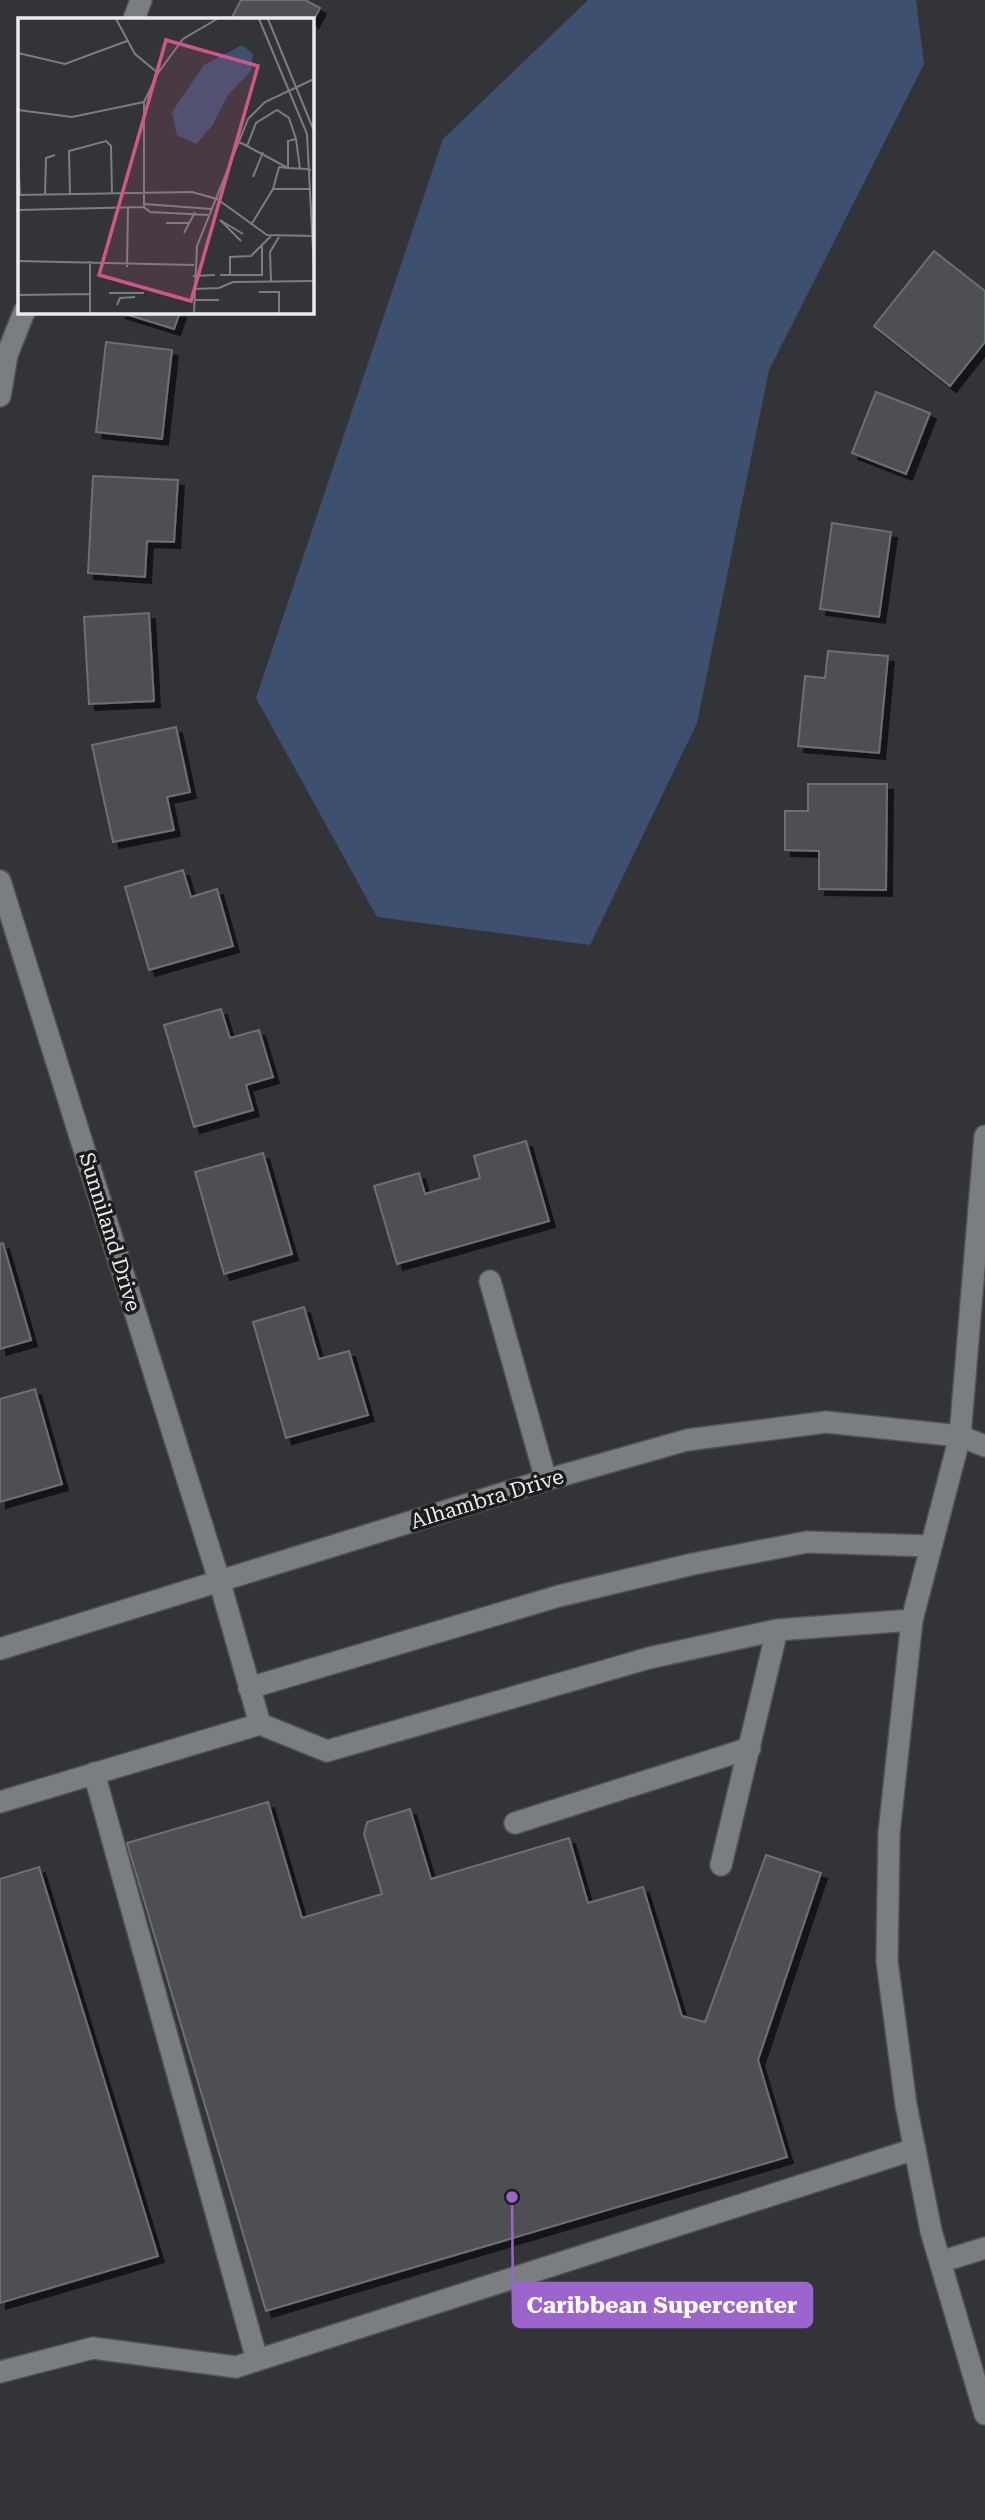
<svg xmlns="http://www.w3.org/2000/svg" width="985" height="2520" font-family="'Roboto Serif',serif">
  <style>
    .water { fill: #3d506f }
    .building { fill: #4d5053; stroke: #6d6f73; stroke-width: 2; filter: url(#shadow) }
    .lines { fill: none; stroke-linecap: round; stroke-linejoin: round }
    .lane-casing { stroke: #505254; stroke-width: 24 }
    .street-casing { stroke: #505254; stroke-width: 24 }
    .lane { stroke: #7b7e81; stroke-width: 21 }
    .street { stroke: #7b7e81; stroke-width: 21 }
    .labels { text-anchor: middle; stroke-width: 7; stroke-linejoin: round; paint-order: stroke }
    .street-label { font-size: 21px; fill: #eaebed; stroke: #1b1c1d }
    .inset-road { fill: none; stroke: #7c7d80; stroke-width: 2 }
    .view { fill: #ce5787; fill-opacity: 0.15; stroke: #ce5787; stroke-width: 3.5 }
    .inset-edge { fill: none; stroke: #eaebed; stroke-width: 3.5 }
    .leader { fill: none; stroke: #9c65cd; stroke-width: 2.5 }
    .callout-dot { fill: #9c65cd; stroke: #1b1c1d; stroke-width: 2.5 }
    .callout { fill: #9c65cd; stroke: #9c65cd; stroke-width: 2.5 }
    .callout-label { font-size: 23px; text-anchor: middle; font-weight: bold; fill: #fff }
  </style>
  <defs>
    <filter id="shadow"><feDropShadow dx="6" dy="6" stdDeviation="0" flood-color="#0009"/></filter>
  </defs>
  <rect width="100%" height="100%" fill="#323437"/>
  <path class="water" d="M588,0H916L924,64L769,370L697,723L590,945L377,917L256,698L443,139Z"/>
  <path class="building" d="M241,0H305L320,8L312,23V19H231Z
    M934,251L985,291V342L950,386L874,326Z
    M119,312H180L174,329Z
    M106,342L172,350L162,439L96,432Z
    M876,392L930,413L906,474L852,453Z
    M93,476L178,480L174,542L147,541L145,577L88,573Z
    M832,523L891,532L879,617L820,609Z
    M149,613L154,701L89,704L84,617Z
    M828,651L888,656L879,753L798,746L805,676L825,678Z
    M176,727L190,792L167,797L174,830L113,842L92,745Z
    M808,784H887L886,890L819,889V851L785,850V811H808Z
    M183,870L191,897L217,889L233,946L149,970L125,887Z
    M221,1009L230,1038L259,1030L273,1077L246,1085L253,1110L194,1127L164,1025Z
    M526,1141L549,1221L397,1264L374,1186L419,1173L425,1194L480,1178L474,1156Z
    M263,1153L292,1254L224,1274L195,1172Z
    M3,1243L31,1340L0,1349V1244Z
    M304,1307L319,1359L349,1351L368,1415L286,1438L253,1322Z
    M35,1389L62,1484L0,1502V1399Z
    M268,1802L302,1918L382,1894L364,1834L367,1822L410,1809L431,1879L569,1838L588,1903L643,1887L682,2016L705,2022L766,1855L821,1873L758,2060L787,2157L266,2311L127,1843Z
    M39,1867L158,2256L0,2303V1879Z"/>
  <g class="lines">
    <g class="lane-casing">
      <path id="lane" d="M490,1281L546,1480
        M960,1436L912,1620L889,1833L887,1961L906,2105L931,2231L985,2414
        M249,1688L559,1596L693,1564L807,1542L930,1546
        M260,1724L327,1751L649,1658L777,1630L912,1620
        M94,1773L257,2360
        M0,1802L260,1724L220,1583
        M515,1823L750,1748
        M721,1865L777,1630
        M940,2262L985,2248
        M0,2372L93,2348L236,2367L915,2149"/>
    </g>
    <g class="street-casing">
      <path id="street" d="M134,19L141,0
        M0,396L7,355L24,312
        M0,881L220,1583
        M960,1436L985,1136
        M0,1649L546,1480L687,1440L826,1422L960,1436L985,1446"/>
    </g>
    <use href="#lane" class="lane"/>
    <use href="#street" class="street"/>
  </g>
  <g class="labels">
    <g class="street-label">
      <text transform="translate(110 1232) rotate(73)" y="7">Sunniland Drive</text>
      <text transform="translate(487 1499) rotate(-17)" y="7">Alhambra Drive</text>
    </g>
  </g>
  <g transform="translate(18 18)">
    <rect width="296" height="296" fill="#323437"/>
    <path d="M224,27L235,36L233,53L210,77L194,108L178,126L159,117L154,94L186,47Z" fill="#3d506f"/>
    <path class="inset-road" d="M98,1L117,36L140,55M241,1L289,116L296,252M250,1L296,113M0,35L47,46L109,23M0,92L54,99L126,84M221,124L229,128L238,105L259,92L271,100L278,121M229,128L270,150M0,135L2,177M282,151L278,121L270,123V150L289,151L293,152M235,159L245,134M255,171H293M52,176L51,133L88,123L93,128L94,176M0,177L174,174L199,181L249,217L294,218M27,177L28,140L37,137M126,186L194,191M126,189L132,194L190,197M0,192L126,189V84L140,55L165,21L199,1M148,205H171M233,207L255,171L261,149L270,150M166,215L177,194M223,223L202,202L225,216M0,243L176,247M72,243V295M109,249L110,190M202,257H244V228M212,257V239L233,238L253,218M175,258L197,257M253,263L252,234L261,219M176,271L201,270L215,264L296,263M241,274H261V295M91,275H126M0,277L72,276M176,282H201M99,287L102,280L117,279M176,295L179,228L230,101L247,84L296,61"/>
    <path class="view" d="M148,22L240,48L173,283L81,257Z"/>
    <rect width="296" height="296" class="inset-edge"/>
  </g>
  <path class="leader" d="M512 2197L513 2305"/>
  <circle class="callout-dot" cx="512" cy="2197" r="7"/>
  <rect class="callout" x="513" y="2283" width="299" height="44" rx="7"/>
  <g class="callout-label">
    <text x="662" y="2313">Caribbean Supercenter</text>
  </g>
</svg>
